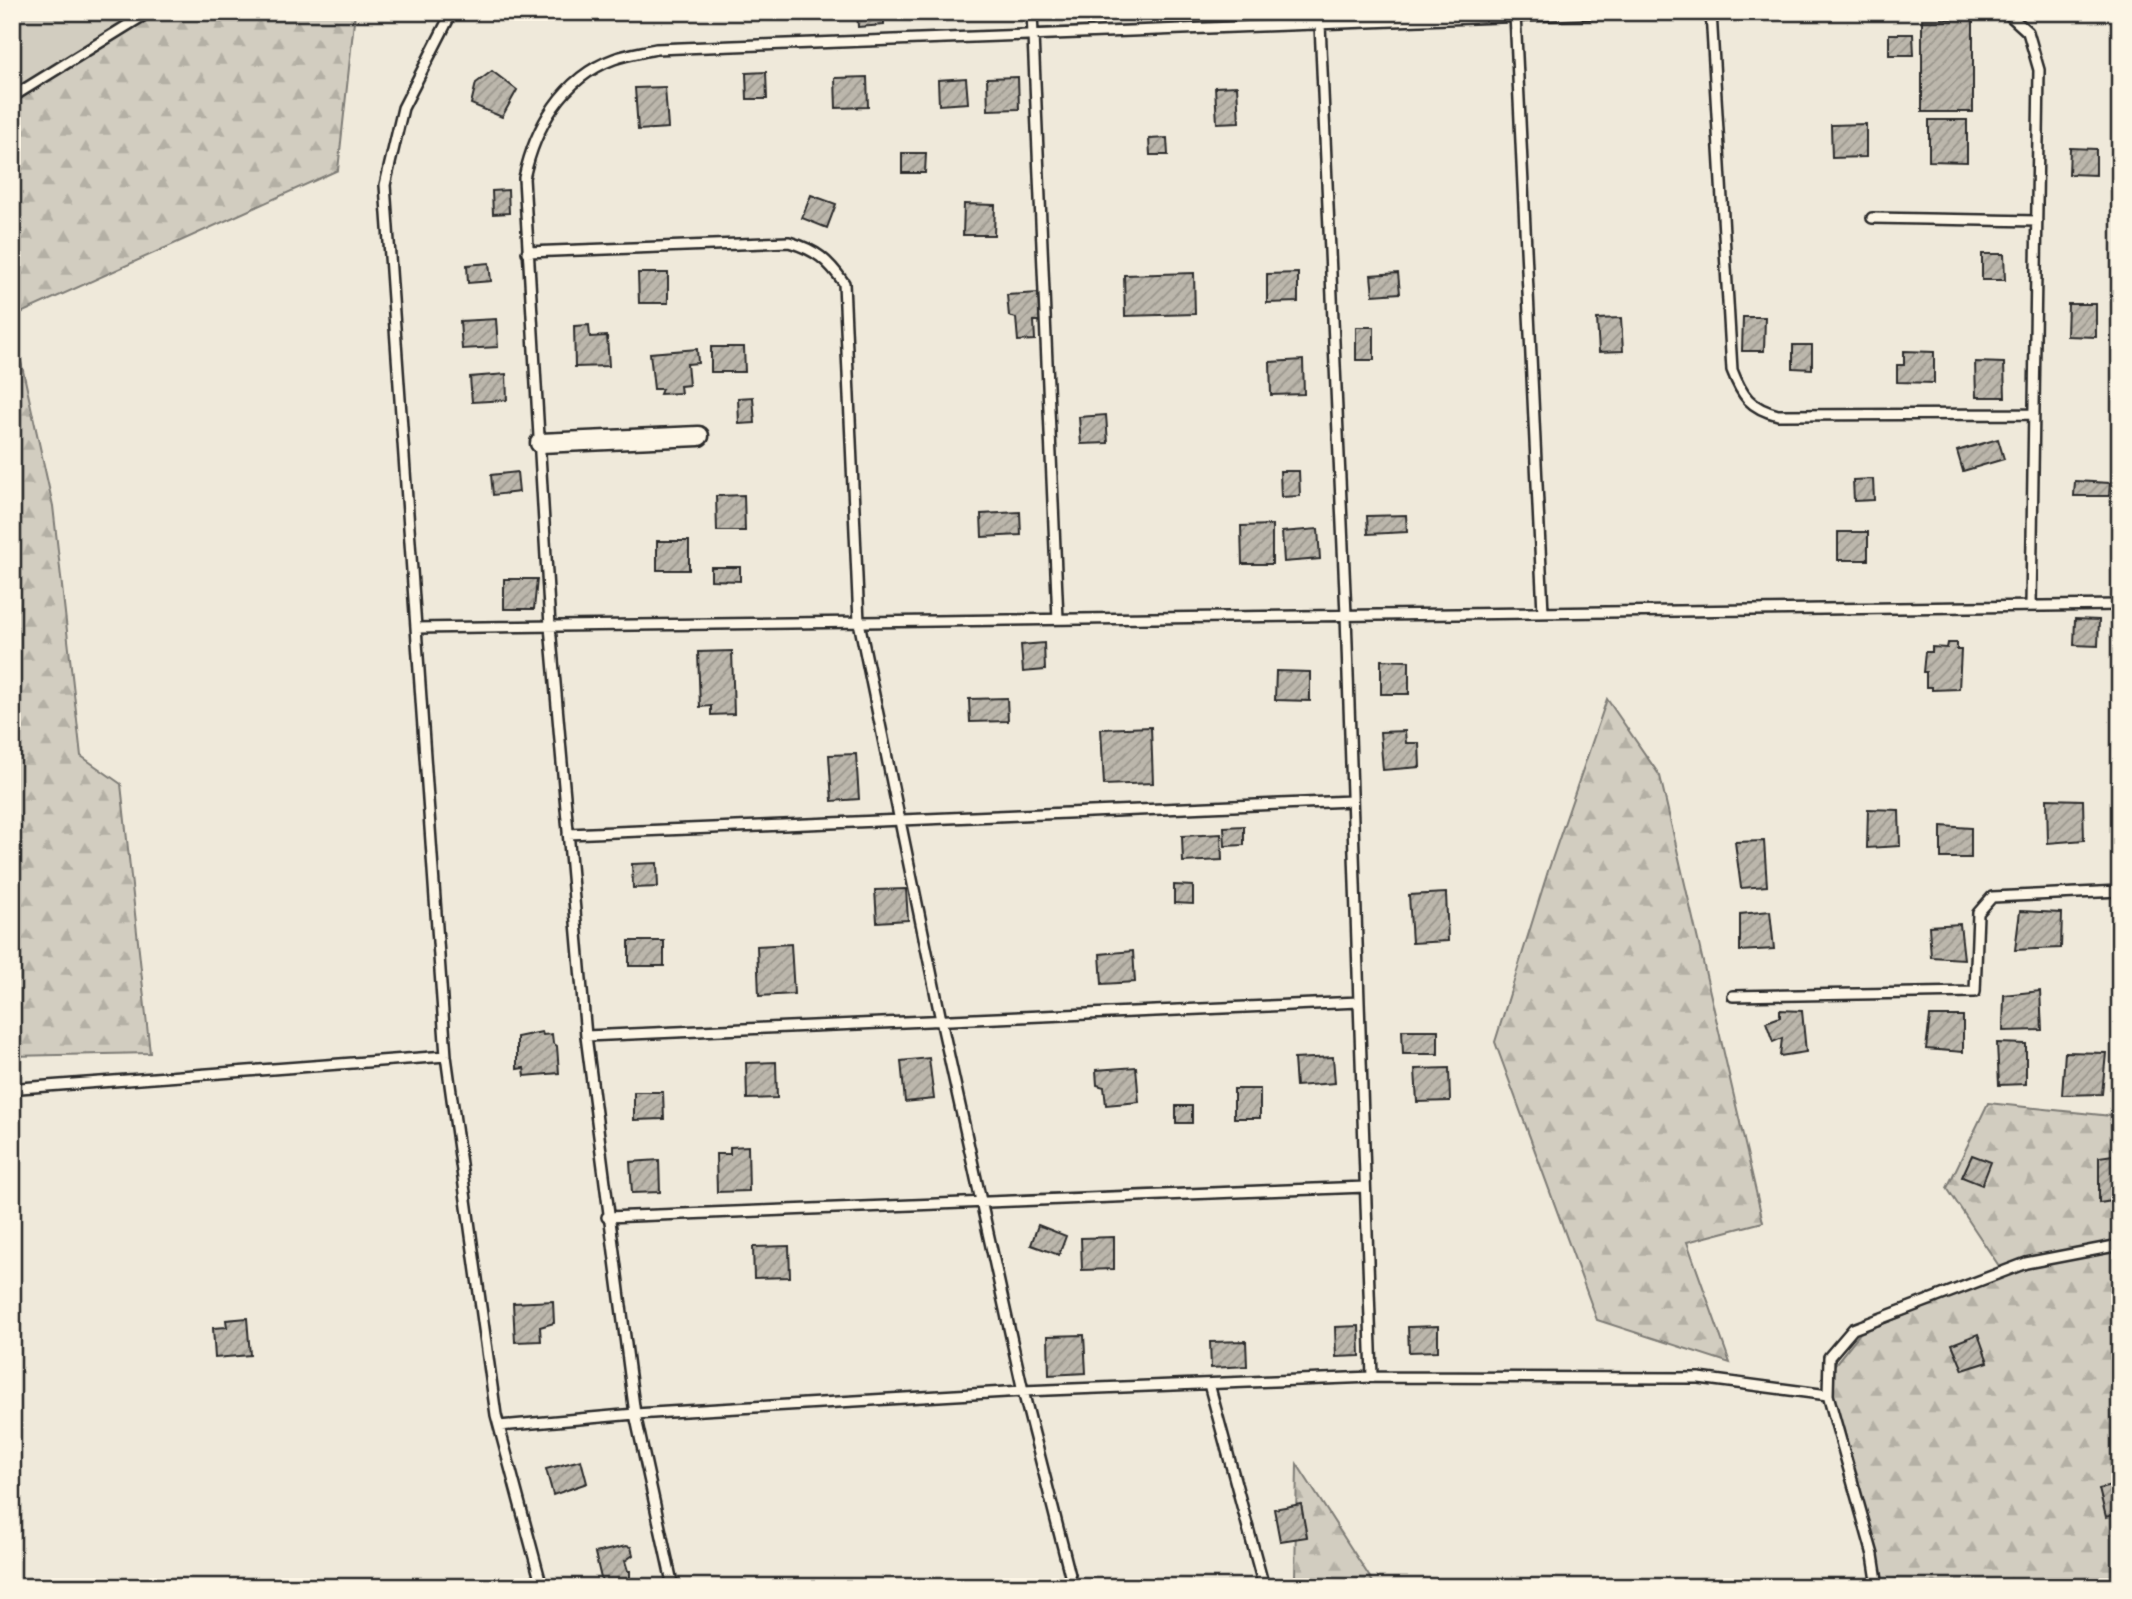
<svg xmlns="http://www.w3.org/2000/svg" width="2132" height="1599" font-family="'Playpen Sans',sans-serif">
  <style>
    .forest { fill: url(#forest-firs); stroke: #7e7c76; stroke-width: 2 }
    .garden { fill: #d2cdc0; stroke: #7e7c76; stroke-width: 2 }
    .building { fill: url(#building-hatch); stroke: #2b2b2b; stroke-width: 2 }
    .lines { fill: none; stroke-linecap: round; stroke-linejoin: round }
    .lane-casing { stroke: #2b2b2b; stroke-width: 14 }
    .street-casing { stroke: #2b2b2b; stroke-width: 23 }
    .lane { stroke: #fcf5e5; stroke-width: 9 }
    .street { stroke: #fcf5e5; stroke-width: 18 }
  </style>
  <defs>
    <pattern id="forest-firs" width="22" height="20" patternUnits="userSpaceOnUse" patternTransform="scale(1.75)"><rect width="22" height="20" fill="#d2cdc0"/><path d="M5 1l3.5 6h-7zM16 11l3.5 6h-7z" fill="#b4b0a5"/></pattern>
    <pattern id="building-hatch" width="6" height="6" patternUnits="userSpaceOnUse" patternTransform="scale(1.75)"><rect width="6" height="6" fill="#bcb7ac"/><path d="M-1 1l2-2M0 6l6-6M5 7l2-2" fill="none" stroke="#99958c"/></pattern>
  </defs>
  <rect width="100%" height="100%" fill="#efe9da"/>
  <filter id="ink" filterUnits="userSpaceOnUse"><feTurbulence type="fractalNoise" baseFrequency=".0143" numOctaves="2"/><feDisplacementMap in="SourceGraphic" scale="14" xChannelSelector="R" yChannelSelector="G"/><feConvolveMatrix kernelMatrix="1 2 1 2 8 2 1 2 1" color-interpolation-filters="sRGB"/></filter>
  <g filter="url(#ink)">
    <path class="forest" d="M12,12H355L338,170L12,317Z
      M12,321L53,506L81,756L121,784L150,1053L12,1056Z
      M1607,699L1660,776L1763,1222L1687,1242L1730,1363L1597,1320L1495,1042L1548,871Z
      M1988,1103L2120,1117V1587H1874L1827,1374L1860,1333L2005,1275L1947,1188Z
      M1297,1464L1376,1587H1299L1295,1578Z"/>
    <path class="garden" d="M12,12H157L12,97Z"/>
    <path class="building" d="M857,12H884V25L858,27Z
      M1922,19H1973V112H1922Z
      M1889,34H1913L1914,55H1889Z
      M492,71L517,90L502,117L471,104L476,83Z
      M766,72L767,99H747L746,73Z
      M867,77L868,107L836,108L835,78Z
      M1018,77L1019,109L988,110L987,78Z
      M966,78L968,103L939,105L938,80Z
      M1237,86L1239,122L1217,123L1215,87Z
      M665,87L668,128L638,130L635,88Z
      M1929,120H1967V162L1929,161Z
      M1866,124V157L1832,158L1831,125Z
      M1167,138L1168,155H1150L1149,139Z
      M2070,148L2096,149V175L2069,174Z
      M902,153H926L925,173H902Z
      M508,190L509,213L493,214L492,191Z
      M811,195L836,204L827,228L802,218Z
      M964,204L995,205L994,235H963Z
      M1982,254H2004L2005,280H1982Z
      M489,263L491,281L468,283L467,265Z
      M638,273H668V303H639Z
      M1194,273L1195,314L1125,316L1124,275Z
      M1298,273V302L1267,303V274Z
      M1398,273L1400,293L1373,295L1371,275Z
      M1038,293L1040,321H1034L1035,340L1018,341L1016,318L1009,316L1007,295Z
      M2068,304H2096V337L2067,336Z
      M1743,317H1765L1764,351H1742Z
      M1621,318L1623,351L1599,352L1597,319Z
      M496,319L498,347L462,349L460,321Z
      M589,325L590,337L607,336L609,366L575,367L574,326Z
      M1356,327H1374V360H1356Z
      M1793,345H1812V369L1793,368Z
      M711,347H744L745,372H711Z
      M697,349L698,363L687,364L689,385L680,386L681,393L660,394L662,389H654L650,353Z
      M1904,351L1934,352V383L1897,382V365H1904Z
      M1303,360L1304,394L1271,395L1270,362Z
      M1975,362L2004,363L2005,397H1976Z
      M506,374L507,400L472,402L470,377Z
      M753,397L755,423L739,424L738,398Z
      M1106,415L1108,443L1081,444L1079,417Z
      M1998,439L2004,459L1963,471L1957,451Z
      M1280,471H1299L1300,496L1281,497Z
      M517,472L519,492L493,495L491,475Z
      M1873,479L1874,500L1854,501L1853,480Z
      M2075,481L2110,483L2109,496H2074Z
      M744,495L745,531H717L716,496Z
      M1020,512L1021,535L982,537L981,514Z
      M1406,515L1407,532L1368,534L1367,516Z
      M1272,525V564H1242L1241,526Z
      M1318,529L1320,559L1284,562L1282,532Z
      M1838,532H1868V560H1838Z
      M657,541H689V570H657Z
      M711,567H740V581L711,580Z
      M504,579H537L534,609H504Z
      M2075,619L2099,620L2098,646L2074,645Z
      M1044,643L1045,670L1023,672L1021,645Z
      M1948,643H1957V650H1961L1959,689L1932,690V687H1926V672H1923L1925,652H1932V647L1947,648Z
      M732,651L734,714L711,715V706L700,707L698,652Z
      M1381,660L1409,661V694H1381Z
      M1276,671L1310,672V701L1275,700Z
      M1007,698L1008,721L970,722L969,699Z
      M1151,727L1153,783L1104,785L1101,729Z
      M1405,731L1406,743H1419L1420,767L1383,770L1380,732Z
      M856,754L859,799L832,801L829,755Z
      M2047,799L2083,800L2084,840L2048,843Z
      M1868,809L1899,810L1900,846L1867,848Z
      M1244,826V845L1225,846L1224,827Z
      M1941,826L1971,828V858H1941Z
      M1221,834L1222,860L1183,862L1182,836Z
      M1764,841L1767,886L1741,888L1735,842Z
      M657,863L658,887L633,888L632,864Z
      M1174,885L1193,886V904L1174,903Z
      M906,889L908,920L877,922L875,890Z
      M1446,893L1448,941L1412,943L1409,895Z
      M1770,911L1774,949L1740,951V914Z
      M2020,911L2062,913L2061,948L2015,950Z
      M1960,924L1964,959L1931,957L1929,926Z
      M629,941H664V966H629Z
      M791,944L794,994L759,996L757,946Z
      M1133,951L1135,982L1102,984L1100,954Z
      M2040,991L2042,1030L2003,1031L2004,995Z
      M1780,1010L1802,1011L1806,1052L1780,1056L1782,1038L1773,1042L1766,1022L1780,1017Z
      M1930,1016H1963V1052L1926,1049Z
      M1402,1030H1438V1054H1403Z
      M542,1032L543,1035L552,1034L553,1043L557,1046L559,1073L525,1076L524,1068L517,1069V1037Z
      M1997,1043L2026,1044V1084L1999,1085Z
      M2065,1052L2106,1053L2102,1094L2062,1095Z
      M1333,1057L1335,1083L1296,1086L1294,1059Z
      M929,1058L934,1099L905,1102L901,1061Z
      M776,1062L777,1098L747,1099L746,1063Z
      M1136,1067L1139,1102L1106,1105L1104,1087L1097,1085L1096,1070Z
      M1449,1068L1450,1101L1417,1102L1415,1069Z
      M1234,1089H1260V1118H1234Z
      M634,1092H663L664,1119L634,1120Z
      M1176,1106H1192V1123H1176Z
      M748,1146L749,1191L717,1192L716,1154H730V1147Z
      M2120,1154V1200L2099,1203V1157Z
      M1972,1155L1991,1162L1982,1185L1962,1177Z
      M659,1160L660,1192L632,1193L630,1162Z
      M1038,1225L1066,1236L1059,1255L1031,1245Z
      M1114,1237V1269L1082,1270L1081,1238Z
      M789,1246L790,1277L754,1278L753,1247Z
      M553,1301L554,1323L540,1327L541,1341L515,1342L513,1303Z
      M247,1318L250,1355L215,1358L213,1328L227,1327L226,1320Z
      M1359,1326L1360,1356L1336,1357L1335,1327Z
      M1438,1326V1351L1409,1352L1408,1327Z
      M1978,1334L1988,1362L1963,1370L1952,1344Z
      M1084,1335L1086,1373L1049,1375L1048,1336Z
      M1246,1341L1247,1366L1211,1368L1210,1342Z
      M581,1460L587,1483L553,1495L546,1469Z
      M2120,1484V1514L2106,1517L2099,1489Z
      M1301,1504L1307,1537L1280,1541L1274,1509Z
      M626,1546L631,1547L633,1555L625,1561L628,1571H630V1583L603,1587L595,1553Z"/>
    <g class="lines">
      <g class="lane-casing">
        <path id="lane" d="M452,12L403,108L385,185L446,1056L496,1415L542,1587
          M1032,12L1058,619
          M1711,12L1732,370C1742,396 1750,408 1778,415L2034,414
          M2006,12L2028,32L2039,70L2031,606
          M1515,14L1543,612
          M1320,24L1346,615L1359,1002L586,1036L550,626L524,178C535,128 562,78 614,59C627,54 643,52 656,49L1630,12
          M12,97L149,12
          M1872,218L2037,221
          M527,252L789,242C816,250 828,260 844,283L859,622L941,1020L1023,1391L1372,1377L1699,1378L1828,1395
          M416,628L2120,605
          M568,834L1352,801
          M1733,996L1975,992L1978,913L1992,897L2120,891
          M1359,1002L1372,1377
          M586,1036L635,1414L1023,1391L1073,1587
          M12,1094L20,1088L446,1056
          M607,1217L1365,1187
          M1209,1384L1264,1587
          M499,1426L635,1414L673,1587
          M1878,1587L1873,1555L1828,1395L1829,1357L1853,1329L2026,1263L2120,1245"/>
      </g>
      <g class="street-casing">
        <path id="street" d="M540,443L699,436"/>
      </g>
      <use href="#lane" class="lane"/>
      <use href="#street" class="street"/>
    </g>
  </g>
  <rect width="2132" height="1599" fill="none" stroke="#fcf5e5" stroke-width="42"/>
  <rect x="21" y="21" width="2090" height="1557" fill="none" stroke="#2b2b2b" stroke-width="2.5" filter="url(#ink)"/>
</svg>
